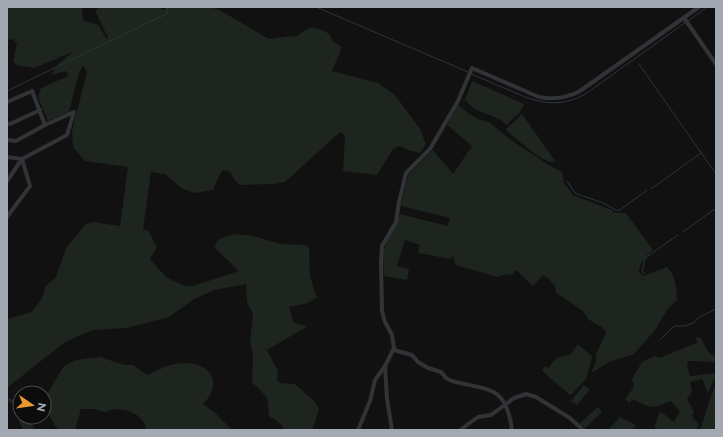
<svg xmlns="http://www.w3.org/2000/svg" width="723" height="437" font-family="Montserrat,sans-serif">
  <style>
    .green { fill: #1d251e }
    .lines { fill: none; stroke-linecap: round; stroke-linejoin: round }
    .stream { stroke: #2b353a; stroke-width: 1 }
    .minor { stroke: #323337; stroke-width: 4 }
  </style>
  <rect width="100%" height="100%" fill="#111112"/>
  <path class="green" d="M7,7H82L83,20L98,25L107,39L108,38L95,10L101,7H161L162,10L169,7H204L218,9L269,39L291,36L296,37C311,25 313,26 330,34L332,41L342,47L332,71L378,83L395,95L420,129L426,144L420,153L408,150L399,146L393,149L377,175L343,171L345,135L340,132L285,182L275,184L240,185L235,180L230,172L223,170L221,172L213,190L194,193L181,188L165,174L151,172L143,229L149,232L157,247L150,259L166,277L185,286H193L239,271L214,247L219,239L235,234L254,236L280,244L306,245L309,248L310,277L317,297L308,303L289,307L294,323L308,326L267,350L278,371L277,380L280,383L295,384L313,400L319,409L312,430H284L281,424L269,416L267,397L252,382L253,357L250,340L253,314L247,302L246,284L215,290L194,299L169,317L127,328L93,330L67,341L47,356L7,388V319L32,312L42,298L46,286L56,277L66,248L86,224L93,222L120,226L128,167L85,161L73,147L72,131L87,72L83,65L78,76L69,112L48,121L38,97L41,88L68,76L66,71L51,75L59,63L73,52L34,68L16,65L13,61L17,43L12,39L7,40Z
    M472,81L524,104L519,114L515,116L507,125L499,119L474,109L465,100Z
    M458,105L468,113L478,119L489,122L507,137L547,164L562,172L564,183L573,195L614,211L612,213H626L653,250C644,257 641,260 639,272L643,276L667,267C676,276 676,288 677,300L667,310L655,330L634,354L609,362L591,373L596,362V354L606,333L603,328L588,319L583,311L555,292L556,288L549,279L543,275L533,286L516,270L512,275L505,274L498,277L455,265L453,254L451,259L418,253L420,245L405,240L397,266L409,269L407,280L384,276C384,266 381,253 386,244C390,233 397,226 400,214L448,226L450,218L401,206L408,175L433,150L453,174L472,146L447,125Z
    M522,114L553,158L556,161C554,161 552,162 550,162C541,160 512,137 506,129Z
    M700,337L709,353L716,357V362L688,361L687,366L690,376L716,373V375L708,393L702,379L690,382L692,392L687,399L694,412L692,416L699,425L696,430H659L654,427L660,411L674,422L680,411L671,401C651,409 652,409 633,399L630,403L625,399L634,387L632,379L642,362L655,356L659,358L697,343L696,338Z
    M578,344L591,355L592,358L586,379L572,394L570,395L542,371L545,366L549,368C555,358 558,356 570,355Z
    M100,357L124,365H133L147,375C156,371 167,365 176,364C206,359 227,379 203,404L215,413L232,430H145L146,427L143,421L137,415L129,411L114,409L105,412L94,409H81L75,430H58L44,407V399L64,366L76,360Z
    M584,385L590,389L577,405L571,401Z
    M716,385V430H700L713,391Z
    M7,398L17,400L20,403V417H28L35,430H23L19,421L18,405L7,401Z
    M598,407L602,412L585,428L579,424Z
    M620,417L636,425L633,430H608Z"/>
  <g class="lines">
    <path class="stream" d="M316,7L468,72
      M688,21L707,7
      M639,64L716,174
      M471,74C484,79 496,85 509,90C536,102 555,109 584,95L686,22
      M7,91L168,13L166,7
      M567,181L575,193L603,203L616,210H620L647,190
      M651,189L701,153
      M683,232L716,208
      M645,274L642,272L645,258L678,235
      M661,339L674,326H685L693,323L700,317L716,309"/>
    <path class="minor" d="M684,18L716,64
      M7,102L32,91L45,125L74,112
      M7,124H10L40,110
      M7,140L16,141L45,125
      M7,157L22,159L67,135L74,112
      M7,181L22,159
      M7,217L30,186L22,159
      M394,350L412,355L418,362L428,368L441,372L446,378L452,381C490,391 506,385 512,430
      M385,366L387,399L392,430
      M358,430L370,401L375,380L385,366L394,348L392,335L385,322L382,311L381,262L382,246L396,222L399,202L406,173L430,149L458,101L472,68L539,97C554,100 567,98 580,91L699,7
      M460,430L478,417L491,415L514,398L526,394L536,397L570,418L583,430"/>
  </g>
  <rect width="723" height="437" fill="none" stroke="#a3a9b3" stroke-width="16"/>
  <g transform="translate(32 405) rotate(103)"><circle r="19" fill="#0c0c0d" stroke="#484b4f"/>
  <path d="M0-3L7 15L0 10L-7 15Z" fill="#ea9731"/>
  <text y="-6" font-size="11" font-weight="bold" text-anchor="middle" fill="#a3a9b3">N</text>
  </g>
</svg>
